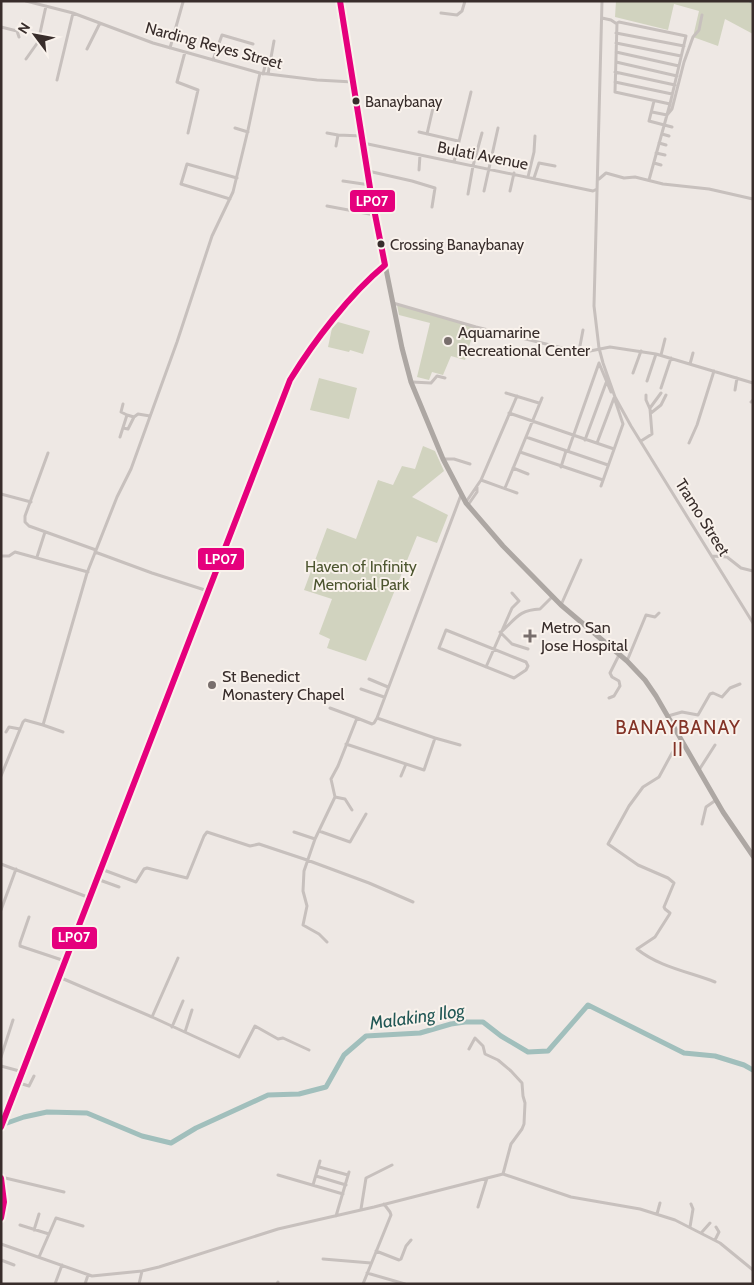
<svg xmlns="http://www.w3.org/2000/svg" width="754" height="1285" font-family="Cabin,sans-serif">
  <style>
    .green { fill: #d1d3bf }
    .lines { fill: none; stroke-linecap: round; stroke-linejoin: round }
    .stream { stroke: #a1bfbc; stroke-width: 1 }
    .river { stroke: #a1bfbc; stroke-width: 5 }
    .minor { stroke: #c7c0bd; stroke-width: 3 }
    .major { stroke: #aca5a2; stroke-width: 4 }
    .highway { stroke: #ada7a3; stroke-width: 5 }
    .bus-1-casing { stroke: #f9f2ec; stroke-width: 10 }
    .bus-1 { stroke: #e5007d; stroke-width: 6 }
    .bus-dot { fill: #382d2b; stroke: #f9f2ec; stroke-width: 2 }
    .poi-dot { fill: #786e6c; stroke: #f9f2ec; stroke-width: 2 }
    .labels { text-anchor: middle; stroke-width: 4; stroke-linejoin: round; paint-order: stroke }
    .bus-label { font-size: 15px; fill: #382d2b; stroke: #f9f2ec; text-anchor: start }
    .street-label { font-size: 16px; fill: #382d2b; stroke: #f9f2ec }
    .poi-label { font-size: 16px; fill: #382d2b; stroke: #f9f2ec; text-anchor: start }
    .park-label { font-size: 16px; fill: #4c552f; stroke: #f9f2ec }
    .water-label { font-size: 18px; font-style: italic; fill: #225856; stroke: #f9f2ec }
    .quarter-label { font-size: 19px; letter-spacing: 1px; fill: #833327; stroke: #f9f2ec }
    .line-badge { stroke: #f9f2ec; stroke-width: 2 }
    .badge-label { font-size: 14px; text-anchor: middle; font-weight: bold; fill: #fff }
  </style>
  <rect width="100%" height="100%" fill="#eee8e4"/>
  <path class="green" d="M616,1H753V34L725,19L718,46L693,37L699,11L674,4L668,30L615,17Z
    M397,305L475,327L465,360L451,356L443,375L432,372L429,380L417,377L430,323L399,315Z
    M338,322L370,331L363,354L350,350L349,352L328,347L332,328Z
    M319,378L357,388L349,419L310,410Z
    M423,446L435,451L444,471L412,497L448,515L437,543L417,536L366,661L327,648L330,639L319,634L332,599L304,590L327,528L356,539L378,480L393,485L402,466L415,469Z"/>
  <g class="lines">
    <path class="stream" d="M748,1L753,4"/>
    <path class="river" d="M1,1123H7L24,1117L47,1112L87,1113L142,1136L171,1143L196,1128L268,1095L299,1094L326,1087L344,1055L366,1036L420,1033L451,1024L465,1022H483L501,1036L528,1052L548,1051L588,1005L684,1053L715,1056L744,1065L753,1070"/>
    <path class="minor" d="M26,1L73,13L153,43L260,73L317,80L353,82
      M602,1L594,306L599,348L603,363L615,397L631,426L753,623
      M441,13L457,15L462,11L465,1
      M602,18L611,20L617,24
      M1,27L17,31L19,37
      M616,33L684,46
      M616,43L681,56
      M170,48L183,2
      M87,49L100,23
      M185,52L177,82L198,90L188,133
      M616,52L679,66
      M26,59L38,42L46,6
      M213,60L222,35L253,44
      M616,62L677,76
      M615,72L675,85
      M263,74L266,62H270
      M268,74L274,41
      M57,80L73,13
      M615,82L672,94
      M615,92L617,23L619,22L686,36L670,104L649,180
      M615,92L670,104
      M654,101L649,121L672,127
      M652,112L667,115L672,109L684,62L693,37L699,30L702,15
      M235,128L248,132
      M419,132L458,141
      M327,133L338,135
      M427,134L433,108
      M662,134L669,136
      M363,143L593,191L597,189
      M659,143L666,145
      M336,146L338,135L362,136
      M656,153L665,155
      M454,162L471,92
      M654,163L661,165
      M419,170L420,155
      M368,171L412,181L435,188L432,207
      M528,177L534,152L535,136
      M534,178L539,163L555,166
      M599,179L606,173L624,178L635,177L663,184L709,189L753,199
      M343,181L370,185
      M484,191L498,128
      M510,191L514,173
      M468,194L473,166L482,133
      M230,199L181,184L187,164L237,178
      M327,206L375,215
      M393,303L476,327L575,351L585,352L610,347L656,354L753,383
      M579,351L583,330
      M661,355L665,339
      M690,364L693,353
      M633,373L641,351
      M647,381L656,354
      M412,382L431,383L437,376L445,378
      M661,388L671,358
      M735,390L737,378
      M506,393L539,403
      M751,402L753,400
      M123,404L121,412L127,415
      M650,408L661,393
      M509,413L614,449
      M651,413L661,405L666,395
      M123,428L128,429L134,417L138,414L150,416
      M120,437L127,415L134,417
      M526,437L608,465
      M585,440L606,383
      M641,441L652,434L650,409L646,400V395
      M597,443L614,398
      M689,443L697,425L714,371
      M568,451L599,363L611,392
      M520,452L603,480
      M48,453L25,516V522L29,526L96,550
      M444,459H454L470,464
      M561,467L566,451
      M513,468L528,474
      M481,480L517,493
      M601,486L623,424L615,400
      M505,488L542,398
      M1,494L31,502
      M466,502L481,480L517,396
      M468,505L477,492V487
      M95,552L152,573L208,591
      M1,556H9L15,552L88,572
      M712,556L727,557L741,568L753,571
      M37,557L45,532
      M561,605L581,560
      M446,630L526,662L528,666L526,670L514,678L439,648Z
      M500,632L512,644L528,649
      M501,632C516,619 518,610 540,609L552,597
      M627,661L646,615L655,617L659,613
      M486,667L512,608L519,601L512,593
      M369,679L388,687
      M361,689L384,697
      M609,698L614,696L620,686L619,681L612,677L610,673L619,655
      M330,708L357,718
      M668,716L682,712L698,715L710,694L713,693L722,697L730,688L740,684
      M43,725L63,732
      M6,732L9,727L20,729
      M435,738L460,745
      M681,740L672,753L659,777L643,787L629,806L608,844L638,865L668,878L674,883L664,907L665,909L670,913L669,915L655,937L637,949C659,967 690,972 715,982
      M346,744L424,770L435,738L377,718L461,495
      M699,770L715,745
      M1,776L23,722L25,720L43,725L87,573L117,497L131,469L177,342L212,236L233,192L248,130L260,73
      M401,776L406,764
      M335,797L345,799L352,810
      M702,824L706,807L716,800
      M319,831L350,842L366,814
      M294,832L315,839
      M1,864L90,898
      M101,869L136,882L144,869L147,868L187,878L204,836L207,832L250,846L259,844L307,860L369,883L413,902
      M97,879L119,887
      M1,910L16,869
      M29,917L20,943V946L65,961
      M327,942L319,934L303,925L307,906L303,891L304,871L315,839L335,797L331,779L338,766L357,718L372,724L374,723L377,718
      M59,977L152,1017L239,1057L255,1026L278,1039L283,1038L309,1050
      M152,1017L178,958
      M172,1027L183,1001
      M185,1032L192,1010
      M469,1049L475,1038L483,1046L485,1054L498,1060L511,1071L522,1083L523,1096L525,1103L524,1124L522,1129L511,1144L503,1174
      M1,1057L13,1020
      M1,1066L23,1072
      M19,1083L29,1086L34,1076
      M319,1167L348,1175
      M278,1175L343,1194
      M316,1176L346,1185
      M1,1177L64,1192
      M313,1185L320,1161
      M478,1207L487,1178
      M361,1209L366,1178L392,1165
      M657,1214L660,1203
      M336,1216L349,1172
      M20,1225L49,1234
      M690,1227L693,1209L691,1204
      M34,1230L39,1214
      M702,1232L710,1223
      M715,1240L719,1232L716,1227
      M1,1244L92,1276L142,1271L159,1267L278,1229L374,1207L503,1174L571,1197L640,1209L675,1220L720,1243L753,1270
      M376,1251L399,1260L401,1259L406,1246L411,1240
      M39,1257L56,1218L83,1226
      M323,1259L371,1263
      M1,1260L14,1265
      M367,1273L405,1284
      M55,1284L62,1265
      M85,1284L88,1275
      M139,1284L142,1271
      M277,1284L278,1282
      M363,1284L391,1215L390,1212L384,1204"/>
    <path class="major" d="M1,1128L290,380L307,353L367,280L385,265
      M1,1176L4,1202L1,1220"/>
    <path class="highway" d="M340,1L375,215L402,348L411,382L443,459L466,503L503,546L561,605L627,661L645,680L656,696L723,812L753,856"/>
    <g class="bus-1-casing">
      <path id="bus-1" d="M1,1127L290,380C314,341 350,294 385,265L371,194L340,1
        M1,1178L4,1202L1,1218"/>
    </g>
    <use href="#bus-1" class="bus-1"/>
  </g>
  <g class="bus-dot">
    <circle cx="356" cy="101" r="4.5"/>
    <circle cx="381" cy="244" r="4.5"/>
  </g>
  <g class="poi-dot">
    <circle cx="448" cy="341" r="5"/>
    <path d="M527.5 628.5h5v5h5v5h-5v5h-5v-5h-5v-5h5z"/>
    <circle cx="212" cy="685" r="5"/>
  </g>
  <g class="labels">
    <g class="bus-label">
      <text x="365" y="107">Banaybanay</text>
      <text x="390" y="250">Crossing Banaybanay</text>
    </g>
    <g class="street-label">
      <text transform="translate(214 45) rotate(15)" y="6">Narding Reyes Street</text>
      <text transform="translate(483 155) rotate(11)" y="6">Bulati Avenue</text>
      <text transform="translate(703 517) rotate(58)" y="6">Tramo Street</text>
    </g>
    <g class="poi-label">
      <text x="458" y="338">Aquamarine<tspan x="458" dy="18">Recreational Center</tspan></text>
      <text x="541" y="633">Metro San<tspan x="541" dy="18">Jose Hospital</tspan></text>
      <text x="222" y="682">St Benedict<tspan x="222" dy="18">Monastery Chapel</tspan></text>
    </g>
    <g class="park-label">
      <text x="361" y="572">Haven of Infinity<tspan x="361" dy="18">Memorial Park</tspan></text>
    </g>
    <g class="water-label">
      <text transform="translate(417 1017) rotate(-8)" y="6">Malaking Ilog</text>
    </g>
    <g class="quarter-label">
      <text x="678" y="734">BANAYBANAY<tspan x="678" dy="22">II</tspan></text>
    </g>
  </g>
  <g class="line-badge">
    <rect x="349" y="189" width="47" height="24" rx="5" fill="#e5007d"/>
    <rect x="197" y="547" width="48" height="24" rx="5" fill="#e5007d"/>
    <rect x="51" y="926" width="47" height="24" rx="5" fill="#e5007d"/>
  </g>
  <g class="badge-label">
    <text x="372" y="206">LP07</text>
    <text x="221" y="564">LP07</text>
    <text x="74" y="942">LP07</text>
  </g>
  <rect width="754" height="1285" fill="none" stroke="#382d2b" stroke-width="5"/>
  <g transform="translate(35 35) rotate(302)" stroke="#f9f2ec" stroke-width="4" paint-order="stroke">
  <path d="M0-4L9 19L0 12L-9 19Z" fill="#382d2b"/>
  <text y="-8" font-size="14" font-weight="bold" text-anchor="middle" fill="#382d2b">N</text>
  </g>
</svg>
